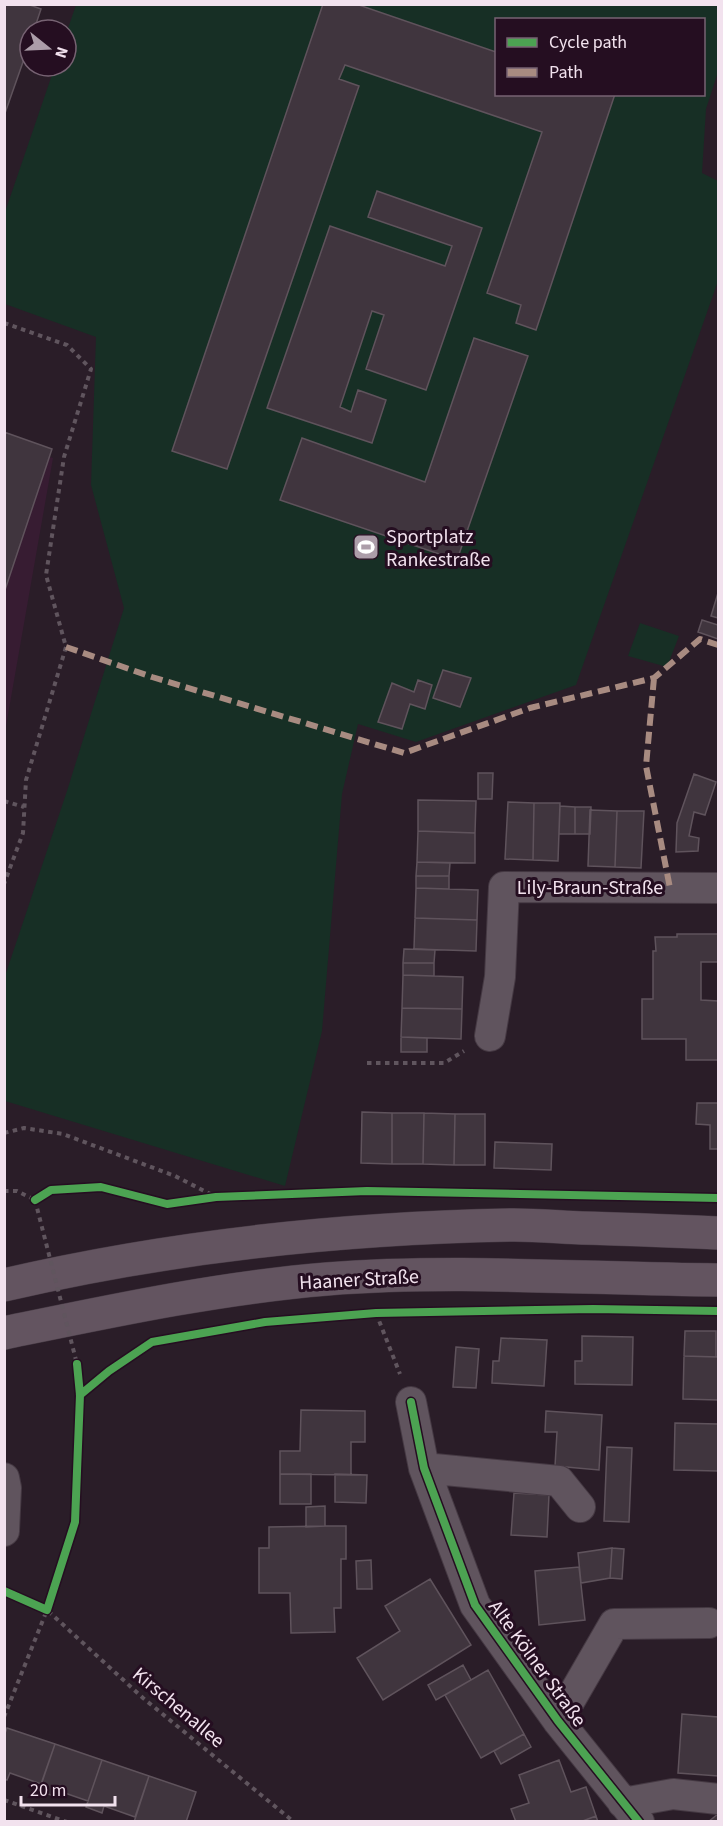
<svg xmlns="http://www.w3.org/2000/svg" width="723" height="1826" font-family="'Source Sans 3',sans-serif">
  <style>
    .built { fill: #371c32 }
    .green { fill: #172f25; fill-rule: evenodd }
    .building { fill: #40353e; stroke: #5f535c; stroke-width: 1.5 }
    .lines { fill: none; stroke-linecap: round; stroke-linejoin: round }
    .minor-casing { stroke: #453943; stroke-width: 32 }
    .major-casing { stroke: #453943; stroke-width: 34 }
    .path { stroke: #60555e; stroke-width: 4; stroke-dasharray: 4.5 4.5; stroke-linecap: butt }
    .minor { stroke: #60545e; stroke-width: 30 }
    .major { stroke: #635460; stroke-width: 33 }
    .path-bridge { stroke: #60555e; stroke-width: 4; stroke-dasharray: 4.5 4.5; stroke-linecap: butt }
    .quiet { stroke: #a88b81; stroke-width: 6; stroke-dasharray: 12 6; stroke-linecap: butt }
    .cycleway-casing { stroke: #250e21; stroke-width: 11 }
    .cycleway { stroke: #4ca352; stroke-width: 8 }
    .labels { text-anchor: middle; stroke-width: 6; stroke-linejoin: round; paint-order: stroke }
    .poi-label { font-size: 20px; fill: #f2e2ee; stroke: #250e21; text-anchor: start }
    .street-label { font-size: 20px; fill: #f2e2ee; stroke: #250e21 }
  </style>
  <rect width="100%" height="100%" fill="#2a1d28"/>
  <path class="built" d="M5,442L53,458L5,732Z"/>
  <path class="green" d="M76,5H718V72L706,109L702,173L718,181V281L576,685L416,742L358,724L342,794L322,1031L285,1186L5,1101V976L67,791L124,608L91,485L96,337L5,304V212L55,66H66V34ZM496,20H704V94H496Z
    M640,623L679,636L667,667L628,656Z"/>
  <path class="building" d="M4,4H27L41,9L34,30H30V42L4,116Z
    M323,4H356L496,52V94H615L536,330L516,323L521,305L487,293L542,132L345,65L339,79L359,86L227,469L172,451Z
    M377,191L482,228L426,390L366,369L384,315L372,311L340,407L351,412L358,390L386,400L372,443L267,408L330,226L445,266L452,246L368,217Z
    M474,338L528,356L457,560L280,500L302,438L425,482Z
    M4,432L52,449L4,593Z
    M718,593V618L711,616Z
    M702,620L718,625V639L698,632Z
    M443,670L471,678L460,707L433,698Z
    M418,680L432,685L425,709L410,704L402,729L378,722L392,683L414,692Z
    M478,773H493L492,799H478Z
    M694,774L716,782L705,815L694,812L689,836L699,838L698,851L676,852L677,823Z
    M418,800L476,801L475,833L418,831Z
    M508,802L534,803L533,860L505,859Z
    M534,803H560L558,861L533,860Z
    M560,806L575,807V834H559Z
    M575,807H591L590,834H575Z
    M590,810L617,811L615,867L588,866Z
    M617,811H644L641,868L615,867Z
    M418,831L475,833V863L417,862Z
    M417,862L450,863L449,876H416Z
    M416,876H449V889L416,888Z
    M416,888L478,890L477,920L415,918Z
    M415,918L477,920L476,951L414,949Z
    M677,934H718V962H701V1000L718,1001V1060H686V1039H642V999H653V951H656L655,937H677Z
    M404,949L435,950L434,963H403Z
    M403,963H434V976L403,975Z
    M403,975L463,977L462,1009L402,1008Z
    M402,1008L462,1009L461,1039L401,1037Z
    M401,1037L427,1038V1052H401Z
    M697,1103H718V1149H710V1125L696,1124Z
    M362,1112L392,1113V1164L361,1163Z
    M392,1113H424L423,1164H392Z
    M424,1113L455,1114L454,1165L423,1164Z
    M455,1114H485V1165H454Z
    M495,1142L552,1144L551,1170L494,1168Z
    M685,1331H716V1357L684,1356Z
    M582,1336L633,1337L632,1385L575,1384V1361H582Z
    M501,1338L547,1340L544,1386L492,1383L493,1361H499Z
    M456,1347L479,1349L476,1388L453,1387Z
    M684,1356L718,1357V1400L683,1399Z
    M301,1410L365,1411V1442H351V1475L280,1474V1451H300Z
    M546,1411L602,1415L599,1470L555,1466L557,1432H545Z
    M675,1423L718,1424V1471L674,1470Z
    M607,1447L632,1448L629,1522L604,1521Z
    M280,1474H311V1504H280Z
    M335,1474L367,1475L366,1503L335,1502Z
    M514,1493L549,1495L547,1537L511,1535Z
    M325,1506V1526L306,1527V1507Z
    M325,1526H346V1559H341V1608H334L335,1632L291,1633L290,1593H259V1548H269V1527Z
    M612,1548L610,1578L581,1583L578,1553Z
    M612,1548L624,1549L622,1579L610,1578Z
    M371,1560L372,1589H357L356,1561Z
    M579,1567L585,1620L539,1625L535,1571Z
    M430,1579L471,1645L383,1700L357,1658L400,1631L385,1606Z
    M463,1665L471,1680L436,1700L428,1685Z
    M488,1670L524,1734L481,1758L445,1695Z
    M682,1714L718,1717V1776L678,1773Z
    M7,1728L55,1744L41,1784L10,1773L7,1780L4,1779V1736Z
    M524,1734L531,1747L501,1764L494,1751Z
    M55,1744L102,1760L88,1801L56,1790L54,1796L39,1791Z
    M102,1760L149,1776L135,1817L104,1806L102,1813L86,1807Z
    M559,1760L571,1792L586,1787L596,1816L580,1822H516L511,1809L529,1803L519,1775Z
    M149,1776L196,1792L186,1822H134Z
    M718,1814V1822H708Z
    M596,1816L598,1822H580Z"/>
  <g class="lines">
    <g class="minor-casing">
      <path id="minor" d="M490,1036L500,977L504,887L718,888
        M411,1402L424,1468L475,1605L558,1721L639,1822
        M424,1468L559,1481L580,1507
        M4,1478L6,1488L4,1531
        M558,1721L614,1624L709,1623
        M623,1803L673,1794L718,1799"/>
    </g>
    <g class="major-casing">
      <path id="major" d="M4,1285C172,1246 343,1228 514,1225C537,1225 559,1227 582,1228C628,1229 673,1231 718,1233
        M4,1333C111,1311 218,1288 327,1279C457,1269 588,1279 718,1280"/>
    </g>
    <path class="path" d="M4,323L67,345L91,369L64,457L46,575L66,647L26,780L23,833L4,884
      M4,801L24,807
      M367,1063H444L464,1051
      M4,1133L24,1128L63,1134L175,1176L216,1197
      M4,1191H17L35,1200
      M376,1313L400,1374
      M4,1717L47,1610L143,1698L294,1822
      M4,1800L67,1822"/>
    <use href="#minor" class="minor"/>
    <use href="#major" class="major"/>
    <path class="path-bridge" d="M35,1200L77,1364"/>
    <path class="quiet" d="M66,647L152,677L404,753L530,708L654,678L700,639L718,645
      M654,678L646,766L670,888"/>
    <g class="cycleway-casing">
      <path id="cycleway" d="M35,1200L51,1190L101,1187L167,1204L216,1197L367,1191L718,1198
        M80,1395L109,1371L152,1342L265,1322L376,1313L593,1309L718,1311
        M411,1402L424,1468L475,1605L558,1721L639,1822
        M4,1591L47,1610L75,1522L80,1395L77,1364"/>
    </g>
    <use href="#cycleway" class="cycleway"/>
  </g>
  <defs>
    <g id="stadium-square" transform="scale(1.35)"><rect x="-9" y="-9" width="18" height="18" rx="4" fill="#ac9da9" stroke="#250e21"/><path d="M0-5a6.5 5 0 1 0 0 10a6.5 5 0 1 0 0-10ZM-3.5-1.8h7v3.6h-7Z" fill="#fff"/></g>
  </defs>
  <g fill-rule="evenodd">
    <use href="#stadium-square" x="366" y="547"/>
  </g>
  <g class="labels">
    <g class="poi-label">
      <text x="386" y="543">Sportplatz<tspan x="386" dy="23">Rankestraße</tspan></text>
    </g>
    <g class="street-label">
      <text x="590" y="894">Lily-Braun-Straße</text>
      <text transform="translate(359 1279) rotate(-3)" y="7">Haaner Straße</text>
      <text transform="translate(538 1663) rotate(54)" y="7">Alte Kölner Straße</text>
      <text transform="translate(179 1707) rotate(40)" y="7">Kirschenallee</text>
    </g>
  </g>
  <rect width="723" height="1826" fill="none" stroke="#f2e2ee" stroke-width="12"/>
  <rect x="495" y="18" width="210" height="78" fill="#250e21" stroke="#776373" stroke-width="1.5"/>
  <rect x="507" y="38" width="30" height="9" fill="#4ca352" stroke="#776373" stroke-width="1.5"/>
  <text x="549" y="48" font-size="18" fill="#f2e2ee">Cycle path</text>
  <rect x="507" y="68" width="30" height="9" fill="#a88b81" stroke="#776373" stroke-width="1.5"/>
  <text x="549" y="78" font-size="18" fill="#f2e2ee">Path</text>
  <g transform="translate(48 48) rotate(108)"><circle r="28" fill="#250e21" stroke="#776373" stroke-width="1.5"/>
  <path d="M0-4.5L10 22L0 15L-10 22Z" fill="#ac9da9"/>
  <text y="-9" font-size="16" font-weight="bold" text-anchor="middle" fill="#f2e2ee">N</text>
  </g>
  <path d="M21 1796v9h94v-9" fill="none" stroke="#f2e2ee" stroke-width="3"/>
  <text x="30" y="1796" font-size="18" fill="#f2e2ee" stroke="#250e21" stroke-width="4.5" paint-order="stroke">20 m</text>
</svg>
